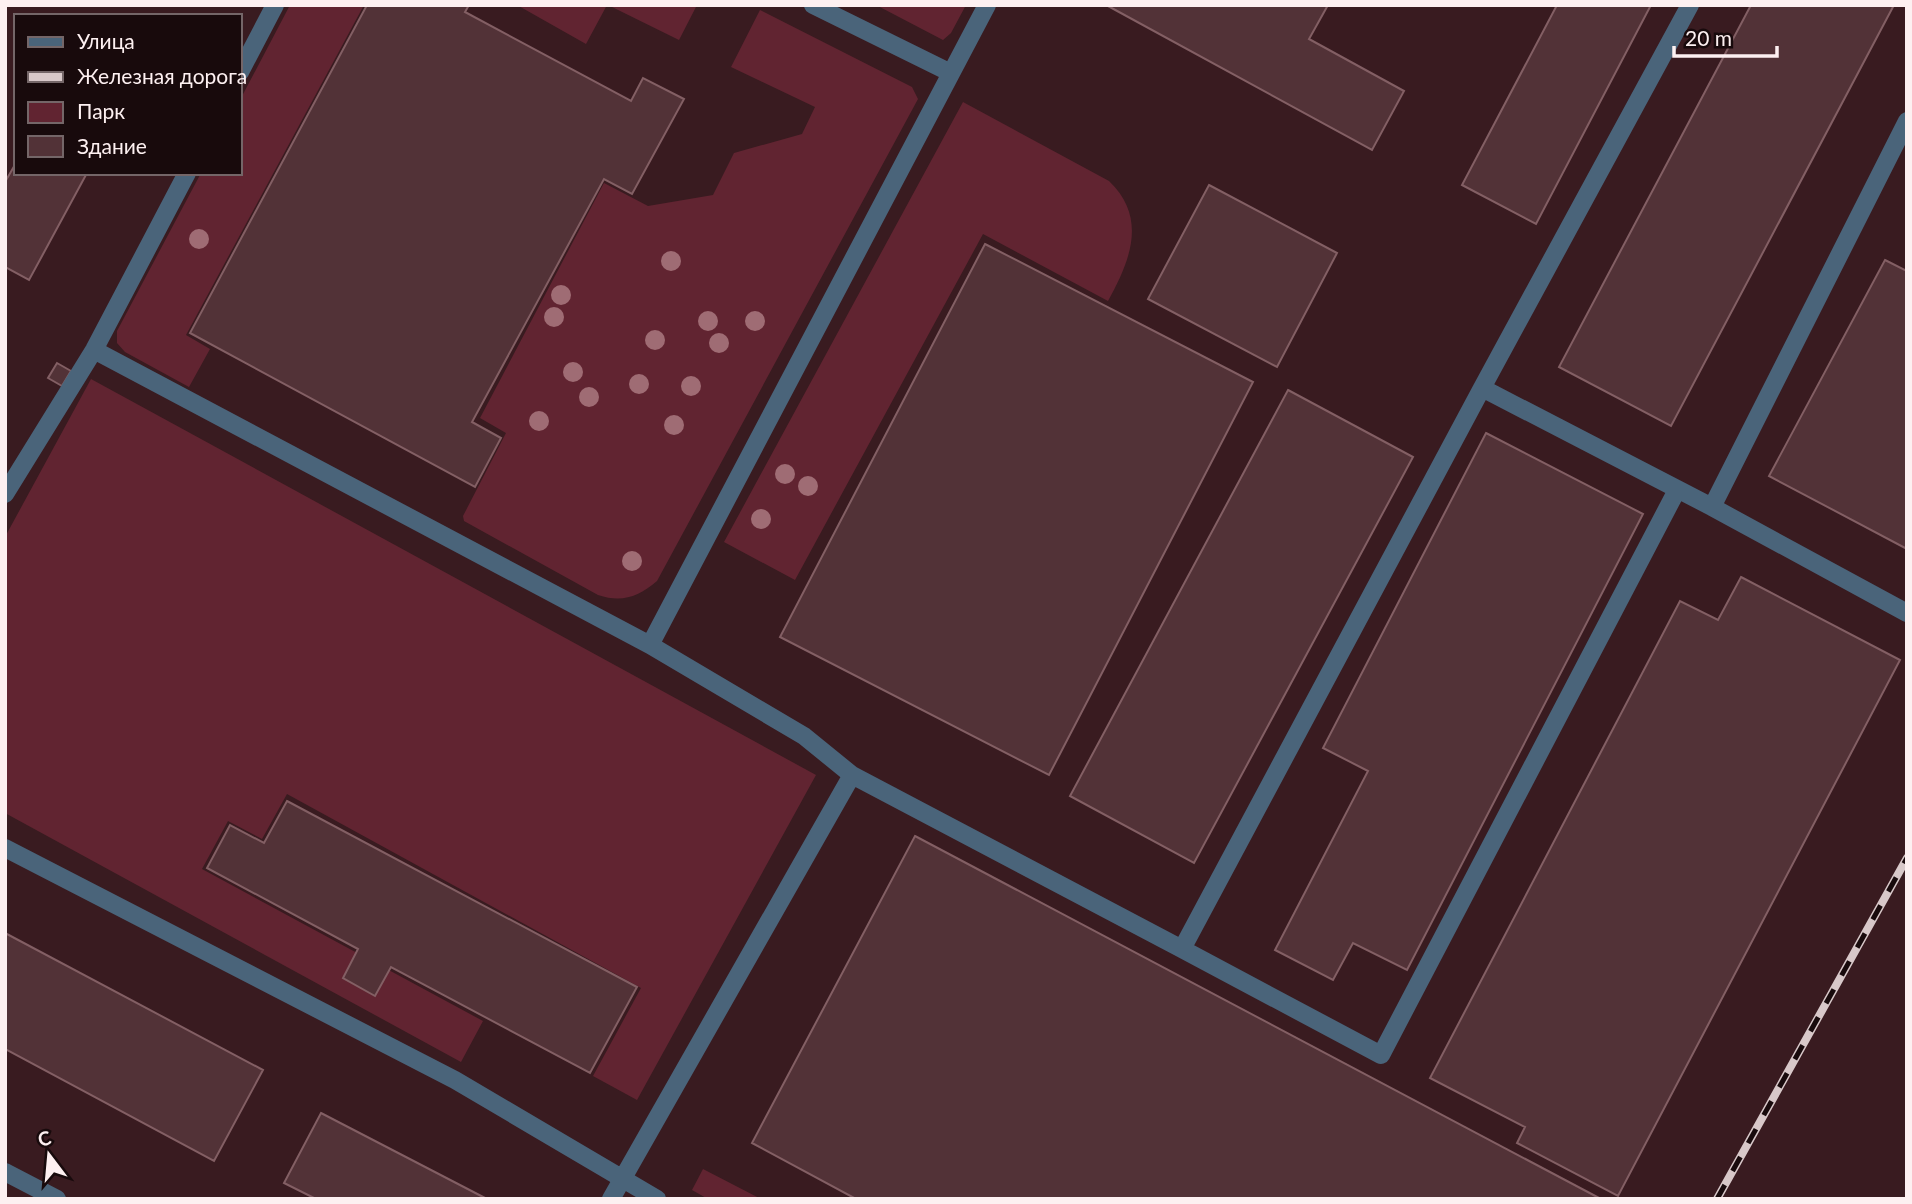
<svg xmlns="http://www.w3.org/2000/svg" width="1912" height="1204" font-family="Lato,sans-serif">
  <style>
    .green { fill: #612431 }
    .building { fill: #523237; stroke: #835f64; stroke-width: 2 }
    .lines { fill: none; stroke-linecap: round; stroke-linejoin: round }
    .minor { stroke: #4a647a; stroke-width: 18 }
    .rail-casing { stroke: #d8c8c9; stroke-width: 8 }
    .rail { stroke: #180a0c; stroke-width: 5; stroke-dasharray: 16; stroke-linecap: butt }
    .tree { fill: #9f6c74 }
  </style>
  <rect width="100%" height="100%" fill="#391b20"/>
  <path class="green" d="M290,5H364L186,335L210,349L189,387L125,352L117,343V331L201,173H240V100Z
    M517,5H607L586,44Z
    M608,5H697L679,40Z
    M876,5H966L951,33L943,40Z
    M760,10L912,87L918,99L657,581C638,597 622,603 598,595L464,521L463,516L506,433L480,418L604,183L648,206L713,195L734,153L802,134L815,107L731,67Z
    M963,102L1109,181C1148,218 1130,261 1108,301L983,234L795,580L724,542Z
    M91,379L816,775L637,1100L593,1076L641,988L287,794L262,839L228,821L202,869L483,1021L461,1062L5,813V537Z
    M703,1169L761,1199H708L692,1190Z"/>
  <path class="building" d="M367,5H469L465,12L631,101L643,78L684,99L632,194L604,179L472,422L501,438L475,487L190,333Z
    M1328,5L1309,39L1404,91L1372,150L1108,6Z
    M1557,5H1651L1536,224L1462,185Z
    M1751,5H1894L1671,426L1559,367Z
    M16,163V173H87L29,280L5,267V182Z
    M1209,185L1337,253L1277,367L1148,299Z
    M985,244L1253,382L1049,775L780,637Z
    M1885,260L1907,271V549L1769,476Z
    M57,363L71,371L62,386L48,378Z
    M1288,390L1413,457L1194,863L1070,796Z
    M1486,433L1643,514L1407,970L1353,943L1333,980L1275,950L1368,771L1323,748Z
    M1741,577L1900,660L1618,1196L1517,1143L1525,1127L1430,1078L1680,601L1718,620Z
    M287,801L637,987L590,1073L391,967L375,996L343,978L358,949L207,868L230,825L264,843Z
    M915,836L1601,1199H856L752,1143Z
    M5,933L263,1070L214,1161L5,1049Z
    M321,1113L487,1199H316L284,1183Z"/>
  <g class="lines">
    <path class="minor" d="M813,5L951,73
      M1690,5L1482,388L1712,507L1907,121
      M240,72L275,5
      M94,350L650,645
      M1482,388L1182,949L1381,1055L1677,490
      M5,494L94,350L187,173
      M1712,507L1907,613
      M852,775L1182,949
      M5,848L455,1080L657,1199
      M5,1172L57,1199
      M611,1199L852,775L804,736L650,645L987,5"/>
    <g class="rail-casing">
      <path id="rail" d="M1717,1199L1907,858"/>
    </g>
    <use href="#rail" class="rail"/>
  </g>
  <g class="tree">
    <circle cx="199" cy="239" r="10"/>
    <circle cx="671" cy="261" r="10"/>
    <circle cx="561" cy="295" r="10"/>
    <circle cx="554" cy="317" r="10"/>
    <circle cx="708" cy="321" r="10"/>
    <circle cx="755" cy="321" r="10"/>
    <circle cx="655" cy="340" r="10"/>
    <circle cx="719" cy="343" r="10"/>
    <circle cx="573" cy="372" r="10"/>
    <circle cx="639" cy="384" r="10"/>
    <circle cx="691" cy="386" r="10"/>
    <circle cx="589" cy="397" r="10"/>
    <circle cx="539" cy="421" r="10"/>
    <circle cx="674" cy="425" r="10"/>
    <circle cx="785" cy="474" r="10"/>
    <circle cx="808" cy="486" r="10"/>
    <circle cx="761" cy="519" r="10"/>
    <circle cx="632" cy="561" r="10"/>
  </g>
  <rect width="1912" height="1204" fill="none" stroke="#fdf0f1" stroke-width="14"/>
  <rect x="14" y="14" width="228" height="161" fill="#180a0c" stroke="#746668" stroke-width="2"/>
  <rect x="28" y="37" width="35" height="10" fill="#4a647a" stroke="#746668" stroke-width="2"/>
  <text x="77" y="49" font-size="21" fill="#fdf0f1">Улица</text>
  <rect x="28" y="72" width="35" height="10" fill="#d8c8c9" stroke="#746668" stroke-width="2"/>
  <text x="77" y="84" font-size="21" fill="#fdf0f1">Железная дорога</text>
  <rect x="28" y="102" width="35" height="21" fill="#612431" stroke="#746668" stroke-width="2"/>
  <text x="77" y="119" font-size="21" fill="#fdf0f1">Парк</text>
  <rect x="28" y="136" width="35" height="21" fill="#523237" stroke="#746668" stroke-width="2"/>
  <text x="77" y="154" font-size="21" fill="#fdf0f1">Здание</text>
  <g transform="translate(49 1155) rotate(344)" stroke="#180a0c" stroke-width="5" paint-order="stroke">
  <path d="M0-5L12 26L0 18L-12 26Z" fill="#fdf0f1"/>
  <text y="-10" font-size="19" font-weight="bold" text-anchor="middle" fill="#fdf0f1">С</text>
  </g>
  <path d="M1674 46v10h103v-10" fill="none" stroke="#fdf0f1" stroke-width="3.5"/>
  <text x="1685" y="46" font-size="21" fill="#fdf0f1" stroke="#180a0c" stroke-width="5" paint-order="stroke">20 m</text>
</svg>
